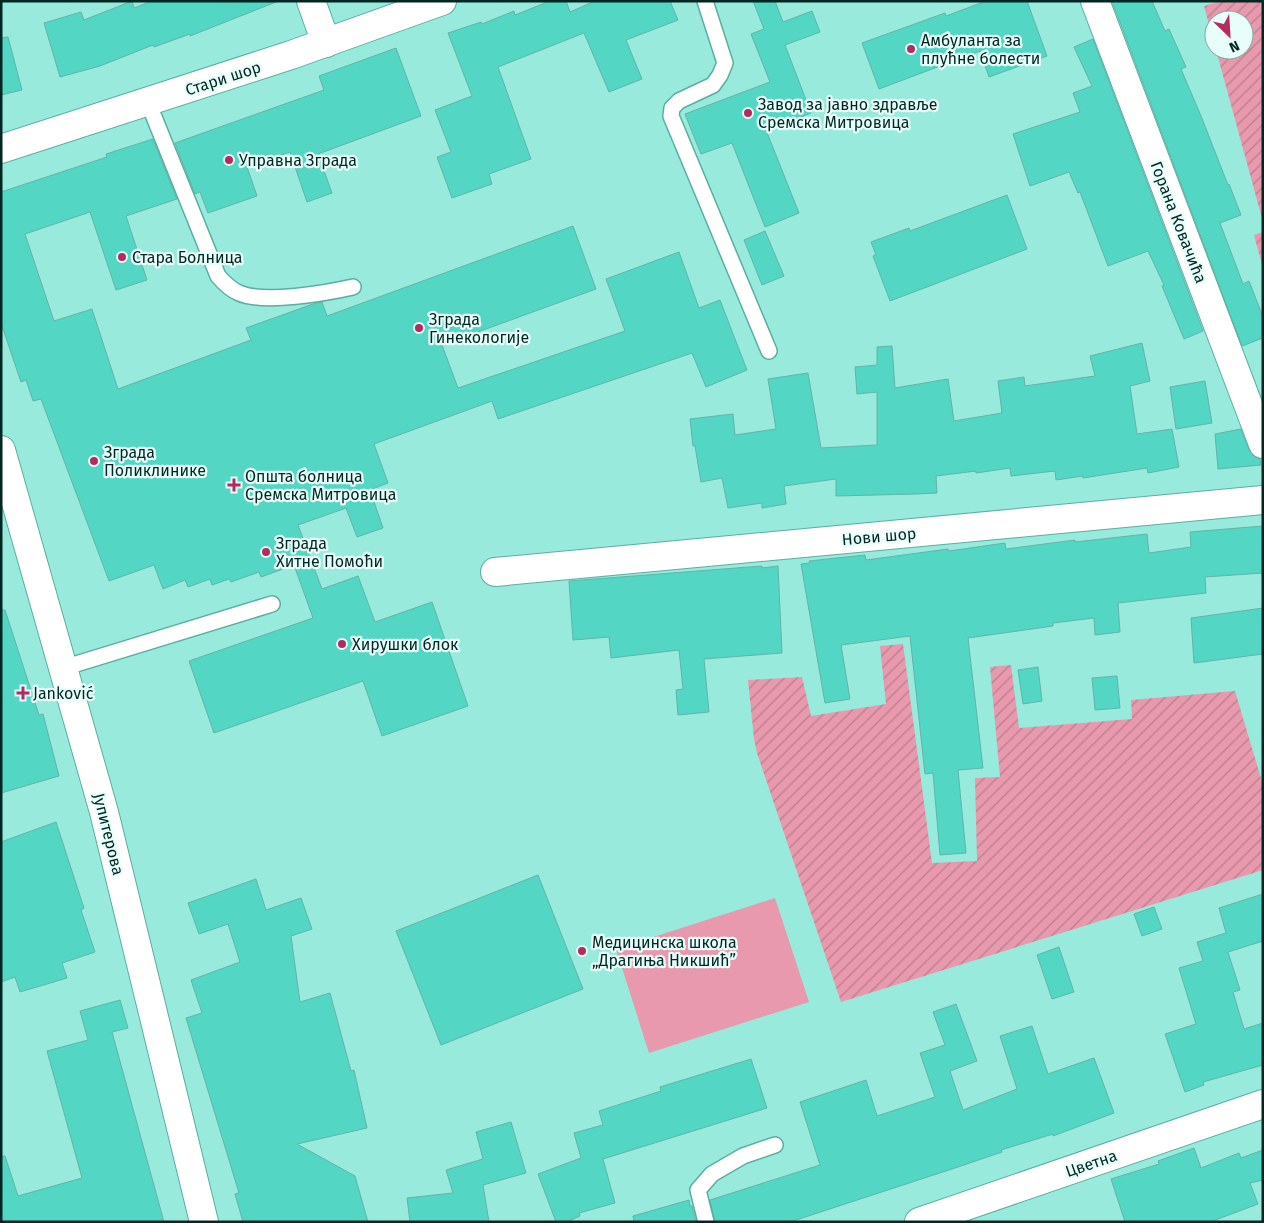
<svg xmlns="http://www.w3.org/2000/svg" width="1264" height="1223" font-family="'Fira Sans',sans-serif">
  <style>
    .garden { fill: url(#garden-furrows) }
    .pitch { fill: #e899ad }
    .building { fill: #53d6c4; stroke: #62b4a8 }
    .lines { fill: none; stroke-linecap: round; stroke-linejoin: round }
    .service-casing { stroke: #5baea1; stroke-width: 18 }
    .minor-casing { stroke: #5baea1; stroke-width: 30 }
    .secondary-casing { stroke: #5baea1; stroke-width: 30 }
    .service { stroke: #fff; stroke-width: 15 }
    .minor { stroke: #fff; stroke-width: 28 }
    .secondary { stroke: #fff; stroke-width: 28 }
    .poi-dot { fill: #b72a61; stroke: #e7fefa; stroke-width: 2 }
    .labels { text-anchor: middle; stroke-width: 4.5; stroke-linejoin: round; paint-order: stroke }
    .poi-label { font-size: 16px; fill: #022722; stroke: #e7fefa; text-anchor: start }
    .street-label { font-size: 16px; fill: #022722; stroke: #e7fefa }
  </style>
  <defs>
    <pattern id="garden-furrows" width="10" height="10" patternUnits="userSpaceOnUse" patternTransform="scale(1.25)"><rect width="10" height="10" fill="#e899ad"/><path d="M-1 1l2-2M0 10L10 0M9 11l2-2" fill="none" stroke="#ba7d8c"/></pattern>
  </defs>
  <rect width="100%" height="100%" fill="#97eadc"/>
  <path class="garden" d="M1222,1H1263V222L1216,50H1244V20H1214V43L1204,6Z
    M1263,232V268L1254,235Z
    M903,644L932,863L977,861L975,778L1000,777L990,667L1011,665L1019,728L1132,719L1131,700L1235,691L1263,785V870L841,1002L757,753L754,739L748,680L802,677L811,716L886,704L880,646Z"/>
  <path class="pitch" d="M775,898L809,1002L649,1053L616,949Z"/>
  <path class="building" d="M132,1L134,8L152,1L276,2L190,36V34L154,47L153,45L100,66L60,77L44,23L81,12L84,20Z
    M550,1H566L570,12L595,1H670L678,20L626,40L642,79L609,92L584,33L498,67L531,159L489,174L492,184L452,198L437,157L451,152L435,110L472,96L448,33L481,22L482,24L514,11L515,15Z
    M753,1H775L783,22L812,11L820,32L785,45L811,113L766,130L799,213L765,227L732,143L701,154L685,114L770,82L751,34L764,29Z
    M986,1H1027L1047,56L989,77L980,51L879,89L862,43L945,13L946,16Z
    M1112,1H1152L1165,31L1169,29L1186,67L1181,69L1201,116L1228,185L1229,184L1241,215L1220,223L1243,284L1249,281L1263,317V338L1242,346Z
    M8,37L22,90L1,95V38Z
    M1093,39L1203,331L1184,339L1162,286L1164,285L1148,251L1108,266L1080,192L1078,193L1069,172L1030,186L1013,134L1080,112L1073,93L1092,86L1074,47Z
    M396,48L421,116L318,154L332,193L307,202L290,152L247,167L257,196L208,213L200,192L195,194L175,143L324,90L319,76Z
    M153,139L177,199L126,216L147,280L116,290L90,212L25,234L54,321L92,309L118,389L251,340L246,328L313,304L322,302L327,316L573,226L596,289L442,345L458,388L625,331L606,279L679,252L699,308L720,300L747,370L706,387L692,353L498,419L492,401L374,444L388,483L370,490L383,528L357,537L346,508L298,525L322,589L358,576L375,622L432,602L468,706L382,736L363,681L214,733L189,661L313,618L294,565L261,577L259,572L231,582L229,579L212,585L210,579L188,587L185,580L163,589L154,565L109,581L41,399L33,401L26,380L21,382L1,323V192L107,157L106,154Z
    M1007,195L1027,249L890,301L873,256L876,255L871,242L909,228L910,231Z
    M765,231L784,276L762,285L744,240Z
    M1142,343L1150,381L1130,386L1137,434L1172,429L1179,467L1148,473L1147,468L1083,478V476L1056,480L1055,471L1011,476L1010,468L976,473V471L936,476L937,493L916,494L836,496V479L784,486L786,504L762,508V503L728,508L722,478L701,482L695,446H693L690,419L733,414L735,435L776,429L768,379L808,373L821,448L877,445V392L857,394L855,367L877,365V347L892,346L895,388L948,379L954,421L1002,413L998,381L1024,377L1025,386L1095,376L1090,356Z
    M1205,381L1212,423L1176,429L1170,387Z
    M1241,429L1249,450L1254,456L1260,459L1261,465L1218,469L1215,434Z
    M1263,526V573L1205,577L1206,593L1118,603L1120,632L1095,635L1094,618L1053,623V626L968,638L983,768L958,770L966,853L940,855L933,773L925,774L910,636L841,645L850,699L825,703L801,564L810,563L809,561L865,555L866,560L948,549L949,551L1005,543L1006,549L1075,540V542L1147,534L1149,553L1191,547L1190,532Z
    M762,566V568L778,566L782,653L704,659L709,712L678,715L676,690L683,689L679,650L611,658L609,637L573,640L569,581Z
    M1263,608V654L1194,663L1191,618Z
    M1,610H5L39,715L43,714L59,776L1,793Z
    M1038,667L1042,701L1023,704L1018,670Z
    M1117,676L1120,708L1095,710L1092,678Z
    M56,822L84,908L81,910L95,952L62,963L67,978L20,992L15,977L1,982V842Z
    M538,875L583,989L441,1045L396,931Z
    M256,879L266,910L301,898L312,929L291,936L300,1002L330,993L351,1071L354,1070L367,1128L297,1144L355,1176L368,1222H243L235,1194L239,1193L186,1018L202,1013L191,980L240,962L228,924L199,934L188,903Z
    M1263,894V941L1228,952L1240,990L1233,992L1244,1029L1263,1023V1065L1203,1082L1204,1085L1185,1092L1165,1034L1196,1024L1179,968L1203,961L1197,942L1226,933L1219,908Z
    M1154,907L1162,929L1142,936L1134,914Z
    M1059,947L1074,992L1052,999L1037,955Z
    M120,1000L128,1028L112,1032L164,1222H1V1156H5L18,1196L82,1178L47,1051L88,1040L80,1011Z
    M956,1004L977,1061L950,1071L963,1110L1017,1089L1000,1036L1032,1026L1048,1074L1094,1058L1114,1113L1053,1136V1134L1001,1150L1002,1152L958,1167L790,1222H715L710,1200L820,1165L800,1102L866,1080L877,1116L935,1097L920,1053L945,1045L933,1012Z
    M751,1059L767,1108L603,1159L615,1203L579,1213L580,1216L567,1222H556L538,1174L581,1158L574,1133L603,1125L599,1111L661,1091L660,1087Z
    M511,1122L526,1173L483,1185L489,1222H410L407,1198L453,1193L446,1170L483,1159L476,1132Z
    M1194,1148L1201,1168L1239,1153L1241,1158L1263,1150V1180L1250,1183L1258,1204L1210,1222H1125L1111,1179L1159,1164L1158,1161Z
    M689,1200L690,1206H692L696,1222H634L633,1216Z"/>
  <g class="lines">
    <g class="service-casing">
      <path id="service" d="M705,1L725,63L720,75L713,85L679,101L672,108L671,116L769,351
        M148,102L218,276C224,283 230,289 239,293C264,304 326,293 353,287
        M63,668L272,604
        M706,1222L698,1190L712,1174L743,1156L775,1145"/>
    </g>
    <g class="minor-casing">
      <path id="minor" d="M311,1L326,43
        M1095,1L1263,444
        M1,450L104,812L204,1222
        M495,572L1263,500
        M919,1222L1263,1104"/>
    </g>
    <g class="secondary-casing">
      <path id="secondary" d="M1,149L291,55L442,1"/>
    </g>
    <use href="#service" class="service"/>
    <use href="#minor" class="minor"/>
    <use href="#secondary" class="secondary"/>
  </g>
  <g class="poi-dot">
    <circle cx="911" cy="49" r="5"/>
    <circle cx="748" cy="113" r="5"/>
    <circle cx="229" cy="160" r="5"/>
    <circle cx="122" cy="257" r="5"/>
    <circle cx="419" cy="328" r="5"/>
    <circle cx="94" cy="461" r="5"/>
    <path d="M231.5 477.5h5v5h5v5h-5v5h-5v-5h-5v-5h5z"/>
    <circle cx="266" cy="552" r="5"/>
    <circle cx="342" cy="644" r="5"/>
    <path d="M20.5 685.5h5v5h5v5h-5v5h-5v-5h-5v-5h5z"/>
    <circle cx="582" cy="951" r="5"/>
  </g>
  <g class="labels">
    <g class="poi-label">
      <text x="921" y="46">Амбуланта за<tspan x="921" dy="18">плућне болести</tspan></text>
      <text x="758" y="110">Завод за јавно здравље<tspan x="758" dy="18">Сремска Митровица</tspan></text>
      <text x="239" y="166">Управна Зграда</text>
      <text x="132" y="263">Стара Болница</text>
      <text x="429" y="325">Зграда<tspan x="429" dy="18">Гинекологије</tspan></text>
      <text x="104" y="458">Зграда<tspan x="104" dy="18">Поликлинике</tspan></text>
      <text x="245" y="482">Општа болница<tspan x="245" dy="18">Сремска Митровица</tspan></text>
      <text x="276" y="549">Зграда<tspan x="276" dy="18">Хитне Помоћи</tspan></text>
      <text x="352" y="650">Хирушки блок</text>
      <text x="33" y="699">Janković</text>
      <text x="592" y="948">Медицинска школа<tspan x="592" dy="18">„Драгиња Никшић”</tspan></text>
    </g>
    <g class="street-label">
      <text transform="translate(223 78) rotate(-18)" y="6">Стари шор</text>
      <text transform="translate(1179 222) rotate(69)" y="6">Горана Ковачића</text>
      <text transform="translate(879 536) rotate(-5)" y="6">Нови шор</text>
      <text transform="translate(109 834) rotate(76)" y="6">Јупитерова</text>
      <text transform="translate(1091 1163) rotate(-19)" y="6">Цветна</text>
    </g>
  </g>
  <rect width="1264" height="1223" fill="none" stroke="#022722" stroke-width="5"/>
  <g transform="translate(1229 35) rotate(155)"><circle r="24" fill="#e7fefa" stroke="#8ba8a4"/>
  <path d="M0-4L9 19L0 12L-9 19Z" fill="#b72a61"/>
  <text y="-8" font-size="14" font-weight="bold" text-anchor="middle" fill="#022722">N</text>
  </g>
</svg>
